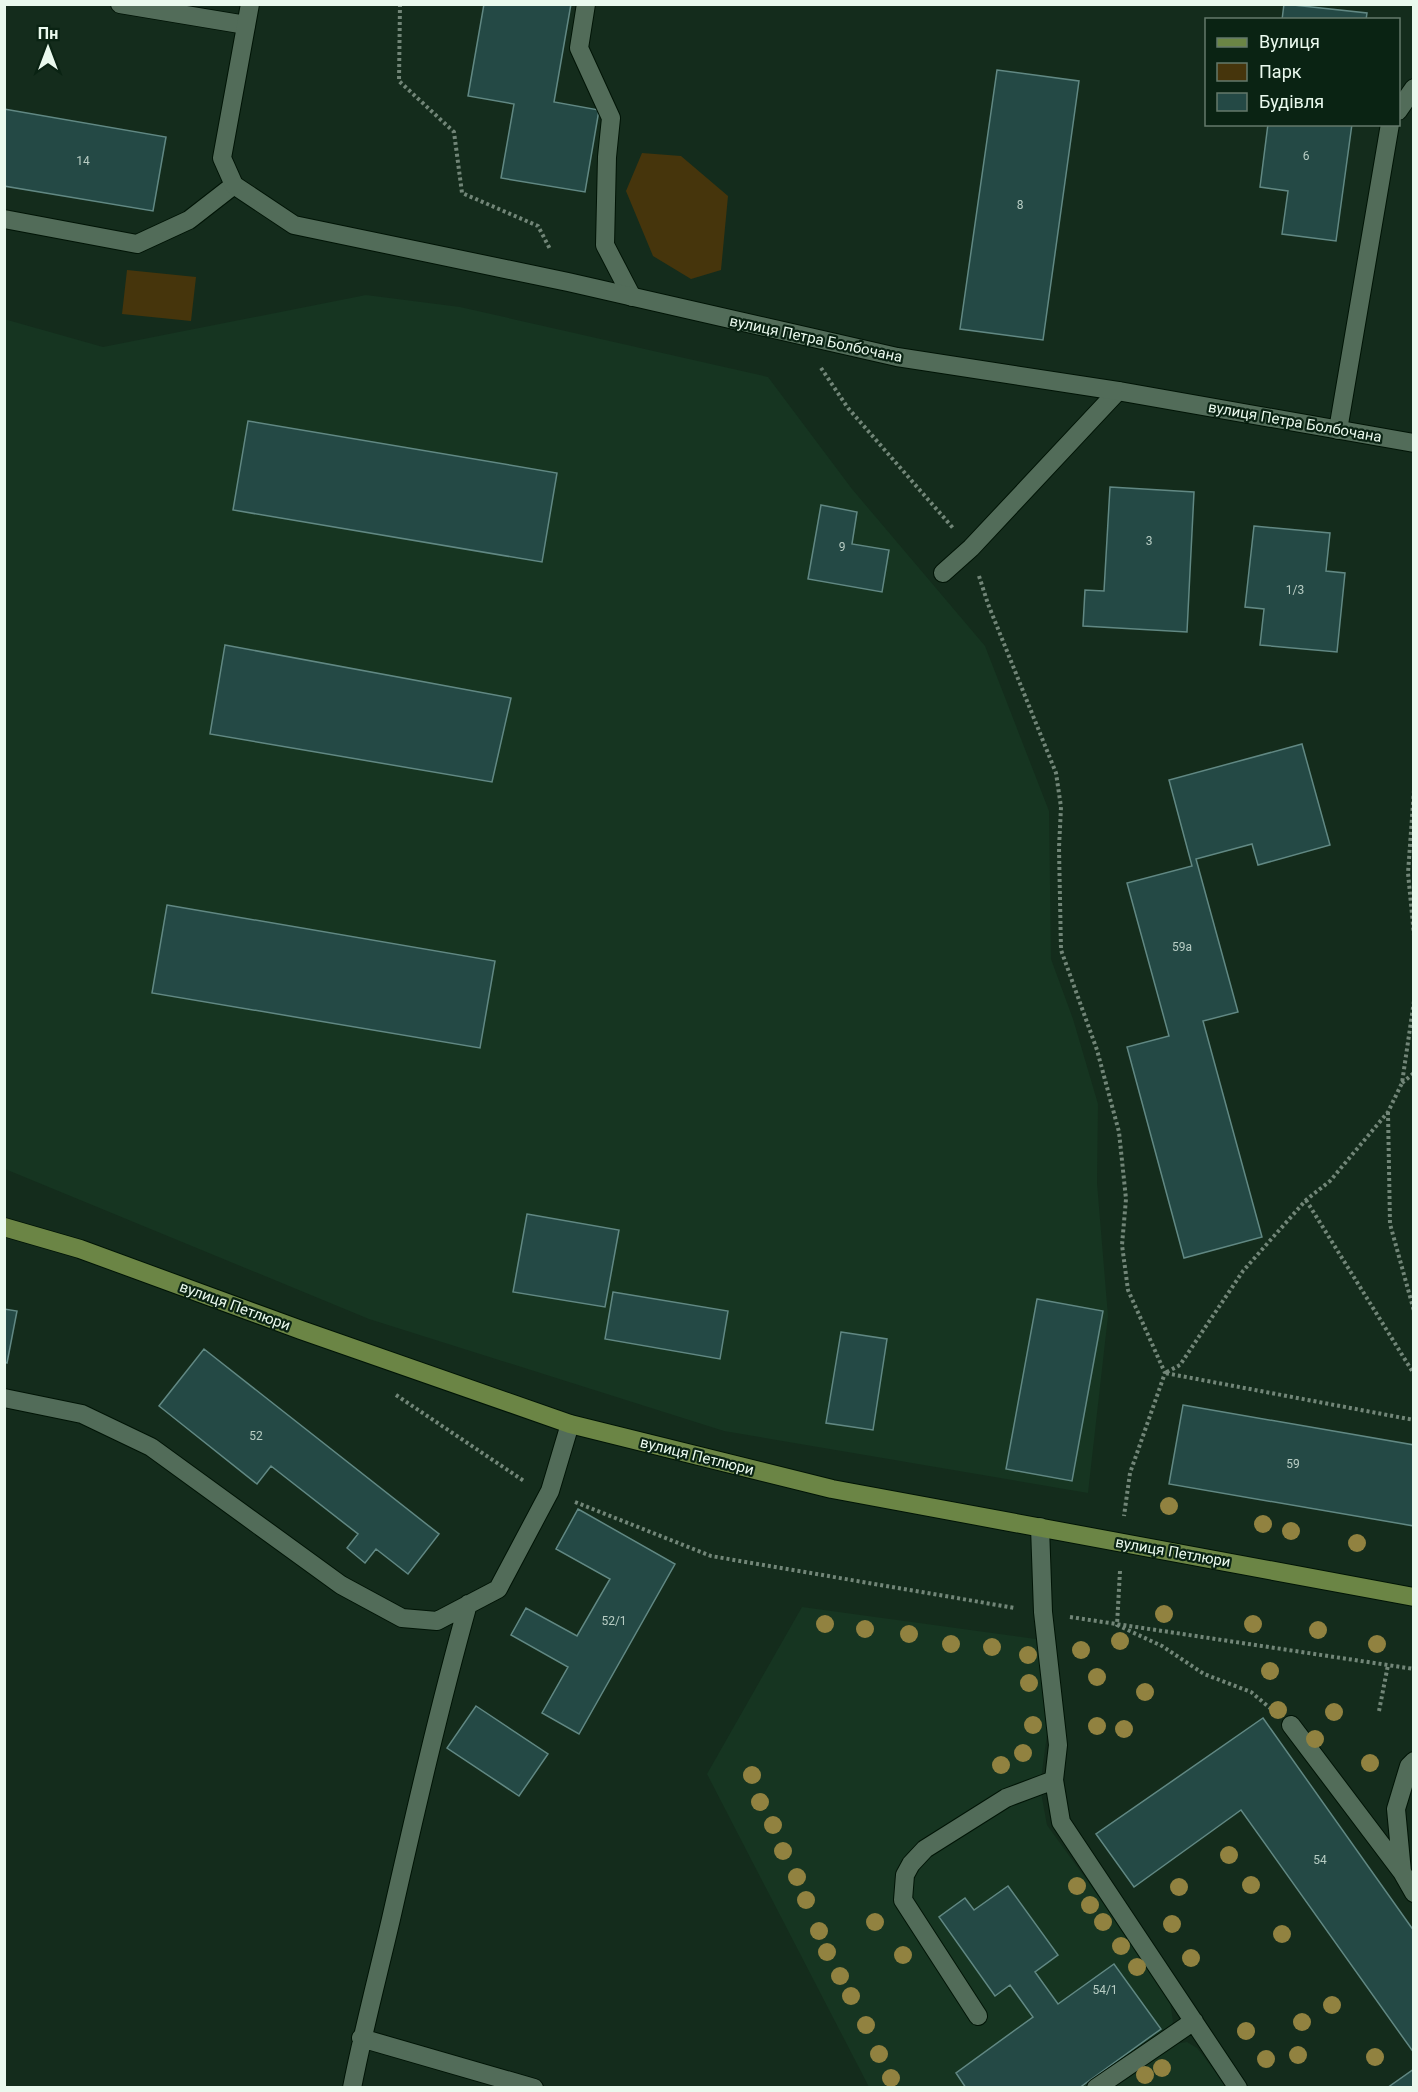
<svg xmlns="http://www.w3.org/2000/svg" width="1418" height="2092" font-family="Roboto,sans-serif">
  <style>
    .built { fill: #163521 }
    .green { fill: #46350c }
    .building { fill: #244945; stroke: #618883; stroke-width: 1.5 }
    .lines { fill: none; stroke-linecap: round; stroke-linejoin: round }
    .lane-casing { stroke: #001406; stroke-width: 20 }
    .street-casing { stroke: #001406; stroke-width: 20 }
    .secondary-casing { stroke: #001406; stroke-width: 20 }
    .path { stroke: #728678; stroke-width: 4; stroke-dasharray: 3 3; stroke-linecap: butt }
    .lane { stroke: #526c59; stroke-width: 18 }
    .street { stroke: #526c59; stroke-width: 18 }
    .secondary { stroke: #6b8545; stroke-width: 18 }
    .tree { fill: #918240 }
    .labels { text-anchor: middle; stroke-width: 4.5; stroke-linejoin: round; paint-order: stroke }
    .number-label { font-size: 12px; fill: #b8cdc4 }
    .street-label { font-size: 15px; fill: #eaf9ee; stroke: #0a2313 }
  </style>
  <rect width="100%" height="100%" fill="#142c1c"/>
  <path class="built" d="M366,295L460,307L768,377L852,489L985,646L1049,811L1051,959L1073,1019L1098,1104L1097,1183L1108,1316L1088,1493L724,1431L369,1319L5,1169L4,319L103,347Z
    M802,1607L1036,1639L1048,1727L1040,1787L1047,1825L1169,1994L1173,2022L1168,2033L1176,2044L1187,2042L1197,2048L1227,2087H869L707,1774Z"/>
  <path class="green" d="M642,153L681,156L728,196L721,270L691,279L653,256L626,191Z
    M127,270L196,277L191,321L122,314Z"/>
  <path class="building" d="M484,4H571L554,102L599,110L585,192L501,178L514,104L468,96Z
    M1284,4L1367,13L1366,20H1282Z
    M997,70L1079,81L1043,340L960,329Z
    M4,109L166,137L153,211L4,186Z
    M1268,124H1352L1336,241L1282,234L1288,191L1260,187Z
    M248,421L557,473L542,562L233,510Z
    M1110,487L1194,492L1187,632L1083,626L1085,590L1104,591Z
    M821,505L857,512L852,544L889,550L882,592L808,579Z
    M1254,526L1330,533L1326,571L1345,573L1337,652L1260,645L1264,609L1245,607Z
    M225,645L511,698L492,782L210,734Z
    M1302,744L1330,845L1258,865L1252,844L1196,859L1238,1012L1203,1021L1262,1237L1184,1258L1127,1047L1169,1036L1127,883L1192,866L1169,780Z
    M167,905L495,961L480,1048L152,993Z
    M527,1214L619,1230L605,1307L513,1292Z
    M613,1292L728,1311L720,1359L605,1339Z
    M1037,1299L1103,1311L1072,1481L1006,1469Z
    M4,1309L17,1311L7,1363L4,1362Z
    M841,1332L887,1339L873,1430L826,1423Z
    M204,1349L439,1534L408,1574L376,1549L365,1563L347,1548L358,1534L271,1466L257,1484L159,1406Z
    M1183,1405L1414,1445V1526L1169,1484Z
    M578,1509L675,1564L579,1734L542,1713L568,1667L511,1635L526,1608L577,1636L610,1579L556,1549Z
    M476,1706L548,1754L519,1796L447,1748Z
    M1263,1718L1414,1931V2053L1241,1810L1134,1887L1096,1834Z
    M1008,1886L1058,1955L1035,1972L1058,2004L1114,1964L1161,2029L1079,2088H966L956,2073L1033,2017L1010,1985L995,1996L939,1917L965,1898L974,1910Z
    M1414,2069V2088H1387Z"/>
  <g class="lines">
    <g class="lane-casing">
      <path id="lane" d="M120,4L246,25
        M586,4L579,48L611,118L607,157L605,245L632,297
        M1398,111L1414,88
        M4,219L137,244L189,220L234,185
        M1338,430L1390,124
        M943,573L971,548L1118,391
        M4,1398L82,1414L151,1447L341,1585L402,1618L437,1621L498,1589L550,1491L570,1424
        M1040,1527L1043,1612L1058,1745L1054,1780L1061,1822L1238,2088
        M1291,1725L1402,1872
        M1414,1761L1409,1766L1396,1809L1402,1872L1414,1893
        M978,2016L903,1900L905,1875L911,1864L925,1849L1006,1798L1054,1780
        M361,2038L534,2088
        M352,2088C363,2031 378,1975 391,1919C415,1813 439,1708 468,1604
        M1096,2088L1194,2021"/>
    </g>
    <g class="street-casing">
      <path id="street" d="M250,4L222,158L234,185L294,225L568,282L897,357L1118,391L1414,443"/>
    </g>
    <g class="secondary-casing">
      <path id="secondary" d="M4,1227L80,1249L301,1330L570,1424L832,1489L1414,1597"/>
    </g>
    <path class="path" d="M400,4L399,81L454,132L462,193L538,226L550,249
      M821,368L848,408L953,528
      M979,576L988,604L1056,773L1061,807L1059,848L1061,950L1097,1050L1119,1132L1126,1199L1122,1245L1128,1290L1165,1373L1130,1473L1124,1516
      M1414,790L1408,873L1414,935
      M1414,1001L1402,1083L1388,1112L1330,1181L1306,1200L1243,1271L1180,1365L1165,1373L1414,1420
      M1402,1083L1414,1073
      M1388,1112L1390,1224L1414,1311
      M1306,1200L1414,1374
      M396,1395L524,1481
      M575,1502L711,1556L1015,1608
      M1120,1571L1117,1625L1162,1646L1204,1674L1251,1692L1270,1708
      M1070,1617L1414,1669
      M1379,1711L1388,1665"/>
    <use href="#lane" class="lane"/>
    <use href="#street" class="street"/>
    <use href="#secondary" class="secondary"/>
  </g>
  <g class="tree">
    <circle cx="1169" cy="1506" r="9"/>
    <circle cx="1263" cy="1524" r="9"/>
    <circle cx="1291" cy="1531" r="9"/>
    <circle cx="1357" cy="1543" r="9"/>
    <circle cx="1164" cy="1614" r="9"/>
    <circle cx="825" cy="1624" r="9"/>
    <circle cx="1253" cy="1624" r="9"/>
    <circle cx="865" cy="1629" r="9"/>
    <circle cx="1318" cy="1630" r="9"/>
    <circle cx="909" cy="1634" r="9"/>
    <circle cx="1120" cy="1641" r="9"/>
    <circle cx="951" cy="1644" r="9"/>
    <circle cx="1377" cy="1644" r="9"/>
    <circle cx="992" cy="1647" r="9"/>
    <circle cx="1081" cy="1650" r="9"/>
    <circle cx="1028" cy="1655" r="9"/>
    <circle cx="1270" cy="1671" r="9"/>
    <circle cx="1097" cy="1677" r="9"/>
    <circle cx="1029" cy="1683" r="9"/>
    <circle cx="1145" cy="1692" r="9"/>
    <circle cx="1278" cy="1710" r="9"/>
    <circle cx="1334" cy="1712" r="9"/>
    <circle cx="1033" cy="1725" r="9"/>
    <circle cx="1097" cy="1726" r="9"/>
    <circle cx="1124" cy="1729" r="9"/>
    <circle cx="1315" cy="1739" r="9"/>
    <circle cx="1023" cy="1753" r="9"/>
    <circle cx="1370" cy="1763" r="9"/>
    <circle cx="1001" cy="1765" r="9"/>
    <circle cx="752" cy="1775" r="9"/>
    <circle cx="760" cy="1802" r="9"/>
    <circle cx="773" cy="1825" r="9"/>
    <circle cx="783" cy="1851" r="9"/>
    <circle cx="1229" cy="1855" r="9"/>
    <circle cx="797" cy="1877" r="9"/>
    <circle cx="1251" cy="1885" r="9"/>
    <circle cx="1077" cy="1886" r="9"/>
    <circle cx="1179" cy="1887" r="9"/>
    <circle cx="806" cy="1900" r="9"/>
    <circle cx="1090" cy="1905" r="9"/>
    <circle cx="875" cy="1922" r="9"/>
    <circle cx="1103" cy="1922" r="9"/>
    <circle cx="1172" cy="1924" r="9"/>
    <circle cx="819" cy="1931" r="9"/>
    <circle cx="1282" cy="1934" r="9"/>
    <circle cx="1121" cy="1946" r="9"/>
    <circle cx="827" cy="1952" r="9"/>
    <circle cx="903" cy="1955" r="9"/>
    <circle cx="1191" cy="1958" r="9"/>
    <circle cx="1137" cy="1967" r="9"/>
    <circle cx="840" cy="1976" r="9"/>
    <circle cx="851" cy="1996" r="9"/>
    <circle cx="1332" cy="2005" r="9"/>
    <circle cx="1302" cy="2022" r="9"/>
    <circle cx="866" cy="2025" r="9"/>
    <circle cx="1246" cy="2031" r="9"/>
    <circle cx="879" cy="2054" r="9"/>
    <circle cx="1298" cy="2055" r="9"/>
    <circle cx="1375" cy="2057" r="9"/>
    <circle cx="1266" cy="2059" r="9"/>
    <circle cx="1162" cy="2068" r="9"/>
    <circle cx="1145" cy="2075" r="9"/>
    <circle cx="891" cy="2078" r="9"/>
  </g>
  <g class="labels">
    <g class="number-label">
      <text x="1306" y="160">6</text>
      <text x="83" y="165">14</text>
      <text x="1020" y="209">8</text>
      <text x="1149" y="545">3</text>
      <text x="842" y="551">9</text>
      <text x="1295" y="594">1/3</text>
      <text x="1182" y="951">59а</text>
      <text x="256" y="1440">52</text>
      <text x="1293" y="1468">59</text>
      <text x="614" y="1625">52/1</text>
      <text x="1320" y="1864">54</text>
      <text x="1105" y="1994">54/1</text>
    </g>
    <g class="street-label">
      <text transform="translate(816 339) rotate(12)" y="5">вулиця Петра Болбочана</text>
      <text transform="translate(1295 422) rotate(10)" y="5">вулиця Петра Болбочана</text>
      <text transform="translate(235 1306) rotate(20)" y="5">вулиця Петлюри</text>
      <text transform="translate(697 1456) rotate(14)" y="5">вулиця Петлюри</text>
      <text transform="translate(1173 1552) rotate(10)" y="5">вулиця Петлюри</text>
    </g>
  </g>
  <rect width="1418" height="2092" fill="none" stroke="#eaf9ee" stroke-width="12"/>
  <rect x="1205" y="18" width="195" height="108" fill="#0a2313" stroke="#64796b" stroke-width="1.5"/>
  <rect x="1217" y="38" width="30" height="9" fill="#6b8545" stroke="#64796b" stroke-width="1.5"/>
  <text x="1259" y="48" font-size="18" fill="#eaf9ee">Вулиця</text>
  <rect x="1217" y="63" width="30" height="18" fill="#46350c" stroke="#64796b" stroke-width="1.5"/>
  <text x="1259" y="78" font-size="18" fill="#eaf9ee">Парк</text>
  <rect x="1217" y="93" width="30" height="18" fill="#244945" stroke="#64796b" stroke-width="1.5"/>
  <text x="1259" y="108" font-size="18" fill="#eaf9ee">Будівля</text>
  <g transform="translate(48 48)" stroke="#0a2313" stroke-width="4.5" paint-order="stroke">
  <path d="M0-4.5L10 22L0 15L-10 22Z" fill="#eaf9ee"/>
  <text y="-9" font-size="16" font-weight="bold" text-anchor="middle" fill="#eaf9ee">Пн</text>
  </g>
</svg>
